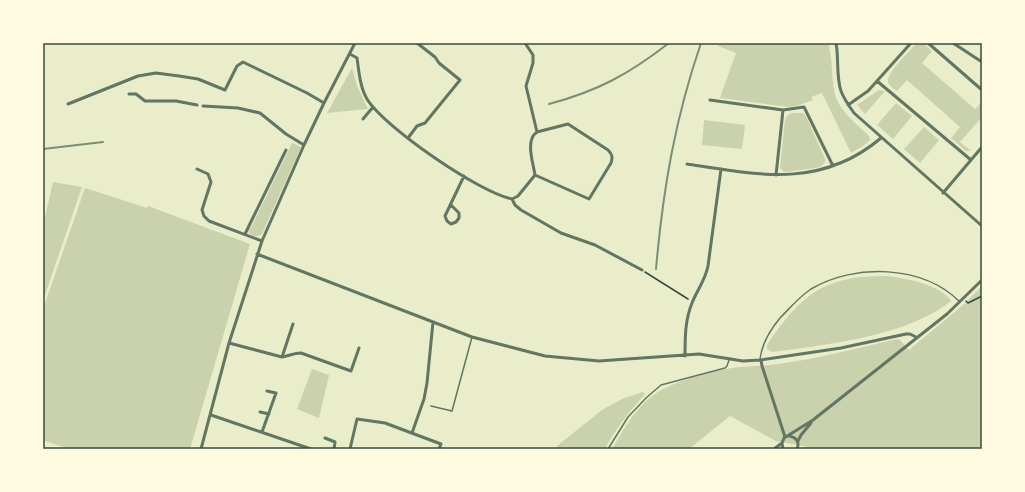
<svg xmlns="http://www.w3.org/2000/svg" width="1025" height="492" font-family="Poppins,sans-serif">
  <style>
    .green { fill: #cad2ad }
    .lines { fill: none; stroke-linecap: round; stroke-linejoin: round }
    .path { stroke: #344e41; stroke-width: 1.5 }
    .service { stroke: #617663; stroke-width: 1.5 }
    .minor { stroke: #617663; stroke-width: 3 }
    .rail { stroke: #7c8e77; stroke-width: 2 }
    .neatline { fill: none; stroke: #344e41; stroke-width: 1.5 }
  </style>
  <rect width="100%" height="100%" fill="#e9edc9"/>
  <path class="green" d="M720,43H828C833,58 831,74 834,89C836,109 856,123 869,136L870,140L863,146L851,153L822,93L811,97L813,100L796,106L788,107L720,98L736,53L718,46Z
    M919,43L924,44L932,51L922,63L975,109L982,102V117L960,142L971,151H966L951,138L960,127L907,80L897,91C894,89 889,86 888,82C886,74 906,55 912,48L915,45Z
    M352,68L357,86L368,109L327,113Z
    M879,90L885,91L865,114L857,105Z
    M896,103L912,116L893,139L877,125Z
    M792,113H803L806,116L825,159V162L820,167L815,168L787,172H784L780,168L785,120L788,115Z
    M704,120L745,125L742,149L702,145Z
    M924,127L939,140L920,163L904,149Z
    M292,143L301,147L262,234C257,238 250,237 248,231L252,226Z
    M53,182L82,187L43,301V226Z
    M85,188L147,208L148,206L250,244L190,449H69L43,440V309Z
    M888,276C904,278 942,285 951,301C908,336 826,345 772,352L767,349V345C801,294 825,275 888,276Z
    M982,286V449H807L804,446L776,441L730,416L689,449H612C623,430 636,407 655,394C671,382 721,368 741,367C753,366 766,366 778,364C818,359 857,348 897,339L900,340L909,350L963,305Z
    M312,369L329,375L319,418L297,409Z
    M643,392L645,394C630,411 616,428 605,449H560L557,446L602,410L622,399Z"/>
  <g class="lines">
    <path class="path" d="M645,272L688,299
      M966,301L968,303L982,296"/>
    <path class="service" d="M760,359C762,343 770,330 780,318C790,308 799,297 811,289C855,263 923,265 960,302
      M431,406L452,411L472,337
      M608,449L628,417L646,398L661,385L725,368L727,366L729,360"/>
    <path class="minor" d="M525,43L533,55V63L526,86L537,132
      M836,43C839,59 836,76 841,91C844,99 849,106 854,113L982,226
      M928,43L982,90
      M953,43L982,62
      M350,54L357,58C359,72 360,87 367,99C384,127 480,193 512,199
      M877,81L971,160
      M129,94H136L145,101H176L197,105
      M710,100L783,110
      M68,104L138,76L156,73L179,76L198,79L225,90L237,66L243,62L307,93L324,103
      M848,105L868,91L911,43
      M203,106L238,108L260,113L286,134L304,145
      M363,119L373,107
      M408,138L417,126L425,123L460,80L439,63L435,57L417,43
      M687,164C758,175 821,189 881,138
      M197,169L208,174L211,182L202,210L204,216L209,221L262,241
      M776,175L783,110L804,107L833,166
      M943,193L982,147
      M512,199L518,196L535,175C533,162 525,140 537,132L568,124L608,150C612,154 613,157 611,163L589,199L535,175
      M512,199L515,205L521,210L561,233L595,245L642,270
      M451,205L459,213V218L456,222L451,224L447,221L445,216L464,176
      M245,234L286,150
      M257,254L472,337L545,356L599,361L699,354L743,361L760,360L841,348L906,334H910L916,337
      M229,343L282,357C289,356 294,353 301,353L351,371L359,348
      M685,356C685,338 685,320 692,303C697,290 705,281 708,266L721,169
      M282,357L293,324
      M761,360L762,366L785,437
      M260,412L269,414
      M211,415L311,449
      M262,432L276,393L267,391
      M412,433L424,399L427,383L433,322
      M789,436C796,437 800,442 797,449
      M325,438L335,442L334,449
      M798,441L801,435L811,423
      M782,443L783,449
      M201,449L229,343L262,241L304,145L324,103L355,43
      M350,449L357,419L385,423L441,444L439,449
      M774,449L782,443L784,438L813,420L947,314L982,280"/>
    <path class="rail" d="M549,104C598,91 629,74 669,43
      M43,149L103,142
      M656,269C663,189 675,119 701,43"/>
  </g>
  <rect width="1025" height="492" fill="none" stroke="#fefae0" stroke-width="88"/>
  <rect x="44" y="44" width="937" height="404" class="neatline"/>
</svg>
